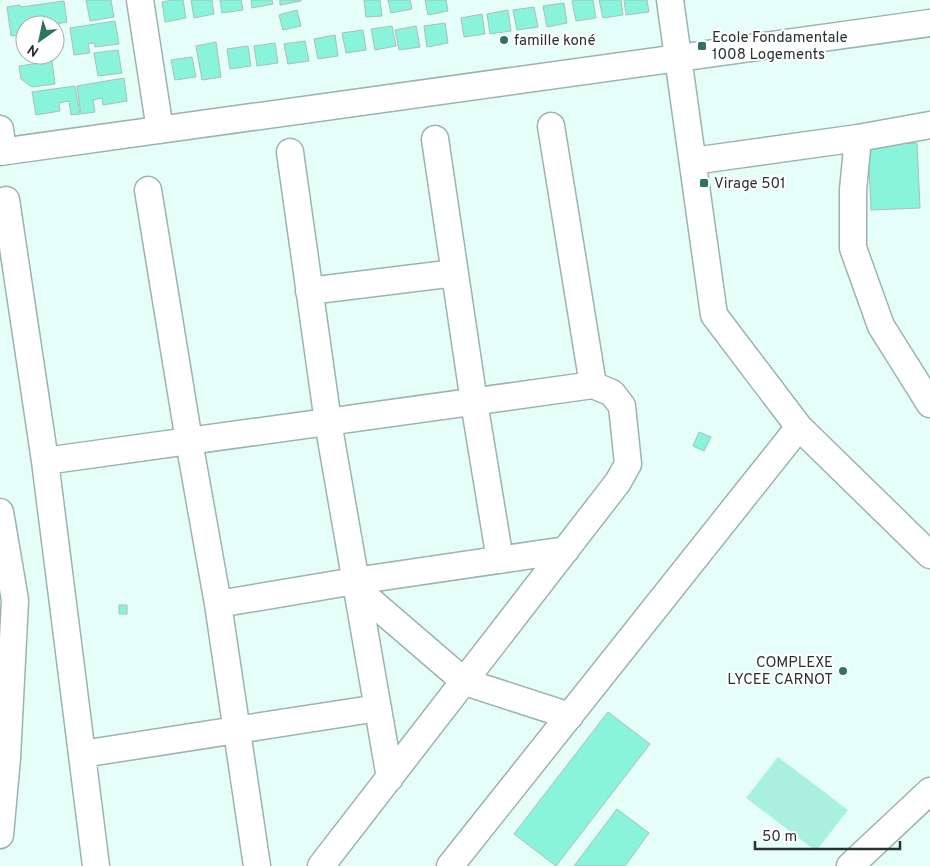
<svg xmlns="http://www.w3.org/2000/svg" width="930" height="866" font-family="Overpass,sans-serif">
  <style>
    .green { fill: #aaf0de }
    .building { fill: #8af3db; stroke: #a8c0b9 }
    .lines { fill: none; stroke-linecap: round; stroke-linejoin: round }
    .minor-casing { stroke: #9cb4ad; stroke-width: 29 }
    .minor { stroke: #fff; stroke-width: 26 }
    .poi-dot { fill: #2f7364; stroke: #fff; stroke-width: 2 }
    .labels { text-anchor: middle; stroke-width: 4; stroke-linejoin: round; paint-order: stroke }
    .poi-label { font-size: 15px; fill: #28322f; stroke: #fff; text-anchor: start }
  </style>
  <rect width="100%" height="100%" fill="#e5fef7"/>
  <path class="green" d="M778,757L848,810L816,851L746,798Z"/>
  <path class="building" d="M86,0H111L114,17L90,21Z
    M172,0H183L186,18L165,22L162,2Z
    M191,0H212L214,14L194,18Z
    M220,0H241L243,10L222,13Z
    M251,0H272L273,4L252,8Z
    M280,0H301V1L280,5Z
    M364,0H380L382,16L366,17Z
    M388,0H410L412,9L391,13Z
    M425,0H446L448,11L428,15Z
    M578,0H593L596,18L576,21L572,1Z
    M599,0H621L623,15L603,18Z
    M624,0H647L649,12L626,15Z
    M64,1L67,22L50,25H25V34L11,36L7,7L20,5L21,7Z
    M564,3L567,23L547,27L543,6Z
    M534,7L538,27L517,30L513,10Z
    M297,10L301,26L283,30L279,15Z
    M508,10L511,31L490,34L487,14Z
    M482,14L485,34L464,37L461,18Z
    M115,21L119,44L95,47L94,43L88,44L90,53L74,55L70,28Z
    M445,23L448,43L427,47L424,26Z
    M392,26L396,46L375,50L371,29Z
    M416,26L420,47L399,50L395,30Z
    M363,30L366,50L346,53L342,33Z
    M335,35L338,56L318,59L314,39Z
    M305,41L309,61L288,64L284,44Z
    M216,42L221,77L202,80L196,46Z
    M275,43L278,63L257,66L254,46Z
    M248,46L251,66L230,69L227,49Z
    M118,50L122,73L98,76L94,53Z
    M192,57L196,77L175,80L171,60Z
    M52,61L55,84L32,87L21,79L19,66Z
    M124,78L127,101L103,105L102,98L93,100L95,112L81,114L77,86Z
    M75,86L80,114L71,115L69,101L59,103L60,111L36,115L32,92Z
    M917,143L920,208L871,210L868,145Z
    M699,432L711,437L704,451L693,446Z
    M119,605H127V614H119Z
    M608,712L650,744L556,866L514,834Z
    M617,809L649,833L625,866H574Z"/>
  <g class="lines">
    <g class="minor-casing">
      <path id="minor" d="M140,0L160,130
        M670,0L714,315L799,427L930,555
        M551,126L593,385
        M0,129L3,151
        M858,138L853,190V248L881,326L930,404
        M435,139L474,402L500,560
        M0,152L930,23
        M290,152L328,422L390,778
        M693,161L858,138L930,125
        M148,190L189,441L218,604L257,866
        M6,200L45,461L96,866
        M309,291L455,273
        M45,461L593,385L612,393L622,406L628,464L618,482L321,866
        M0,512L15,600L7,758L0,835
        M358,590L465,682L570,716
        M218,604L355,581L566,550
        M82,754L378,708
        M450,866L799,427
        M850,866L930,791"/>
    </g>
    <use href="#minor" class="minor"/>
  </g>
  <g class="poi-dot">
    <circle cx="504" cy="40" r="5"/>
    <rect x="697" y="41" width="10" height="10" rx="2.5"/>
    <rect x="699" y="178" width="10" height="10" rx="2.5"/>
    <circle cx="843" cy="671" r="5"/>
  </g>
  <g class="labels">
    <g class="poi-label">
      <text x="712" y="42">Ecole Fondamentale<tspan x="712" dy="17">1008 Logements</tspan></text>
      <text x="514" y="45">famille koné</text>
      <text x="714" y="188">Virage 501</text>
      <text x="833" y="667" text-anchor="end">COMPLEXE<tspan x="833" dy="17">LYCEE CARNOT</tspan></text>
    </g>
  </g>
  <g transform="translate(40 40) rotate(213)"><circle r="24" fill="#ffffff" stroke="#a9adac"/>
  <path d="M0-4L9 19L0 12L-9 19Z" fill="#2f7364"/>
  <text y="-8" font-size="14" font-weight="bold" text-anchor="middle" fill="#28322f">N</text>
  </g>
  <path d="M755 841v8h145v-8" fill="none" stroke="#28322f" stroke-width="2.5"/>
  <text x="762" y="841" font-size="15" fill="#28322f" stroke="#ffffff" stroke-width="4" paint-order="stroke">50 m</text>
</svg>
